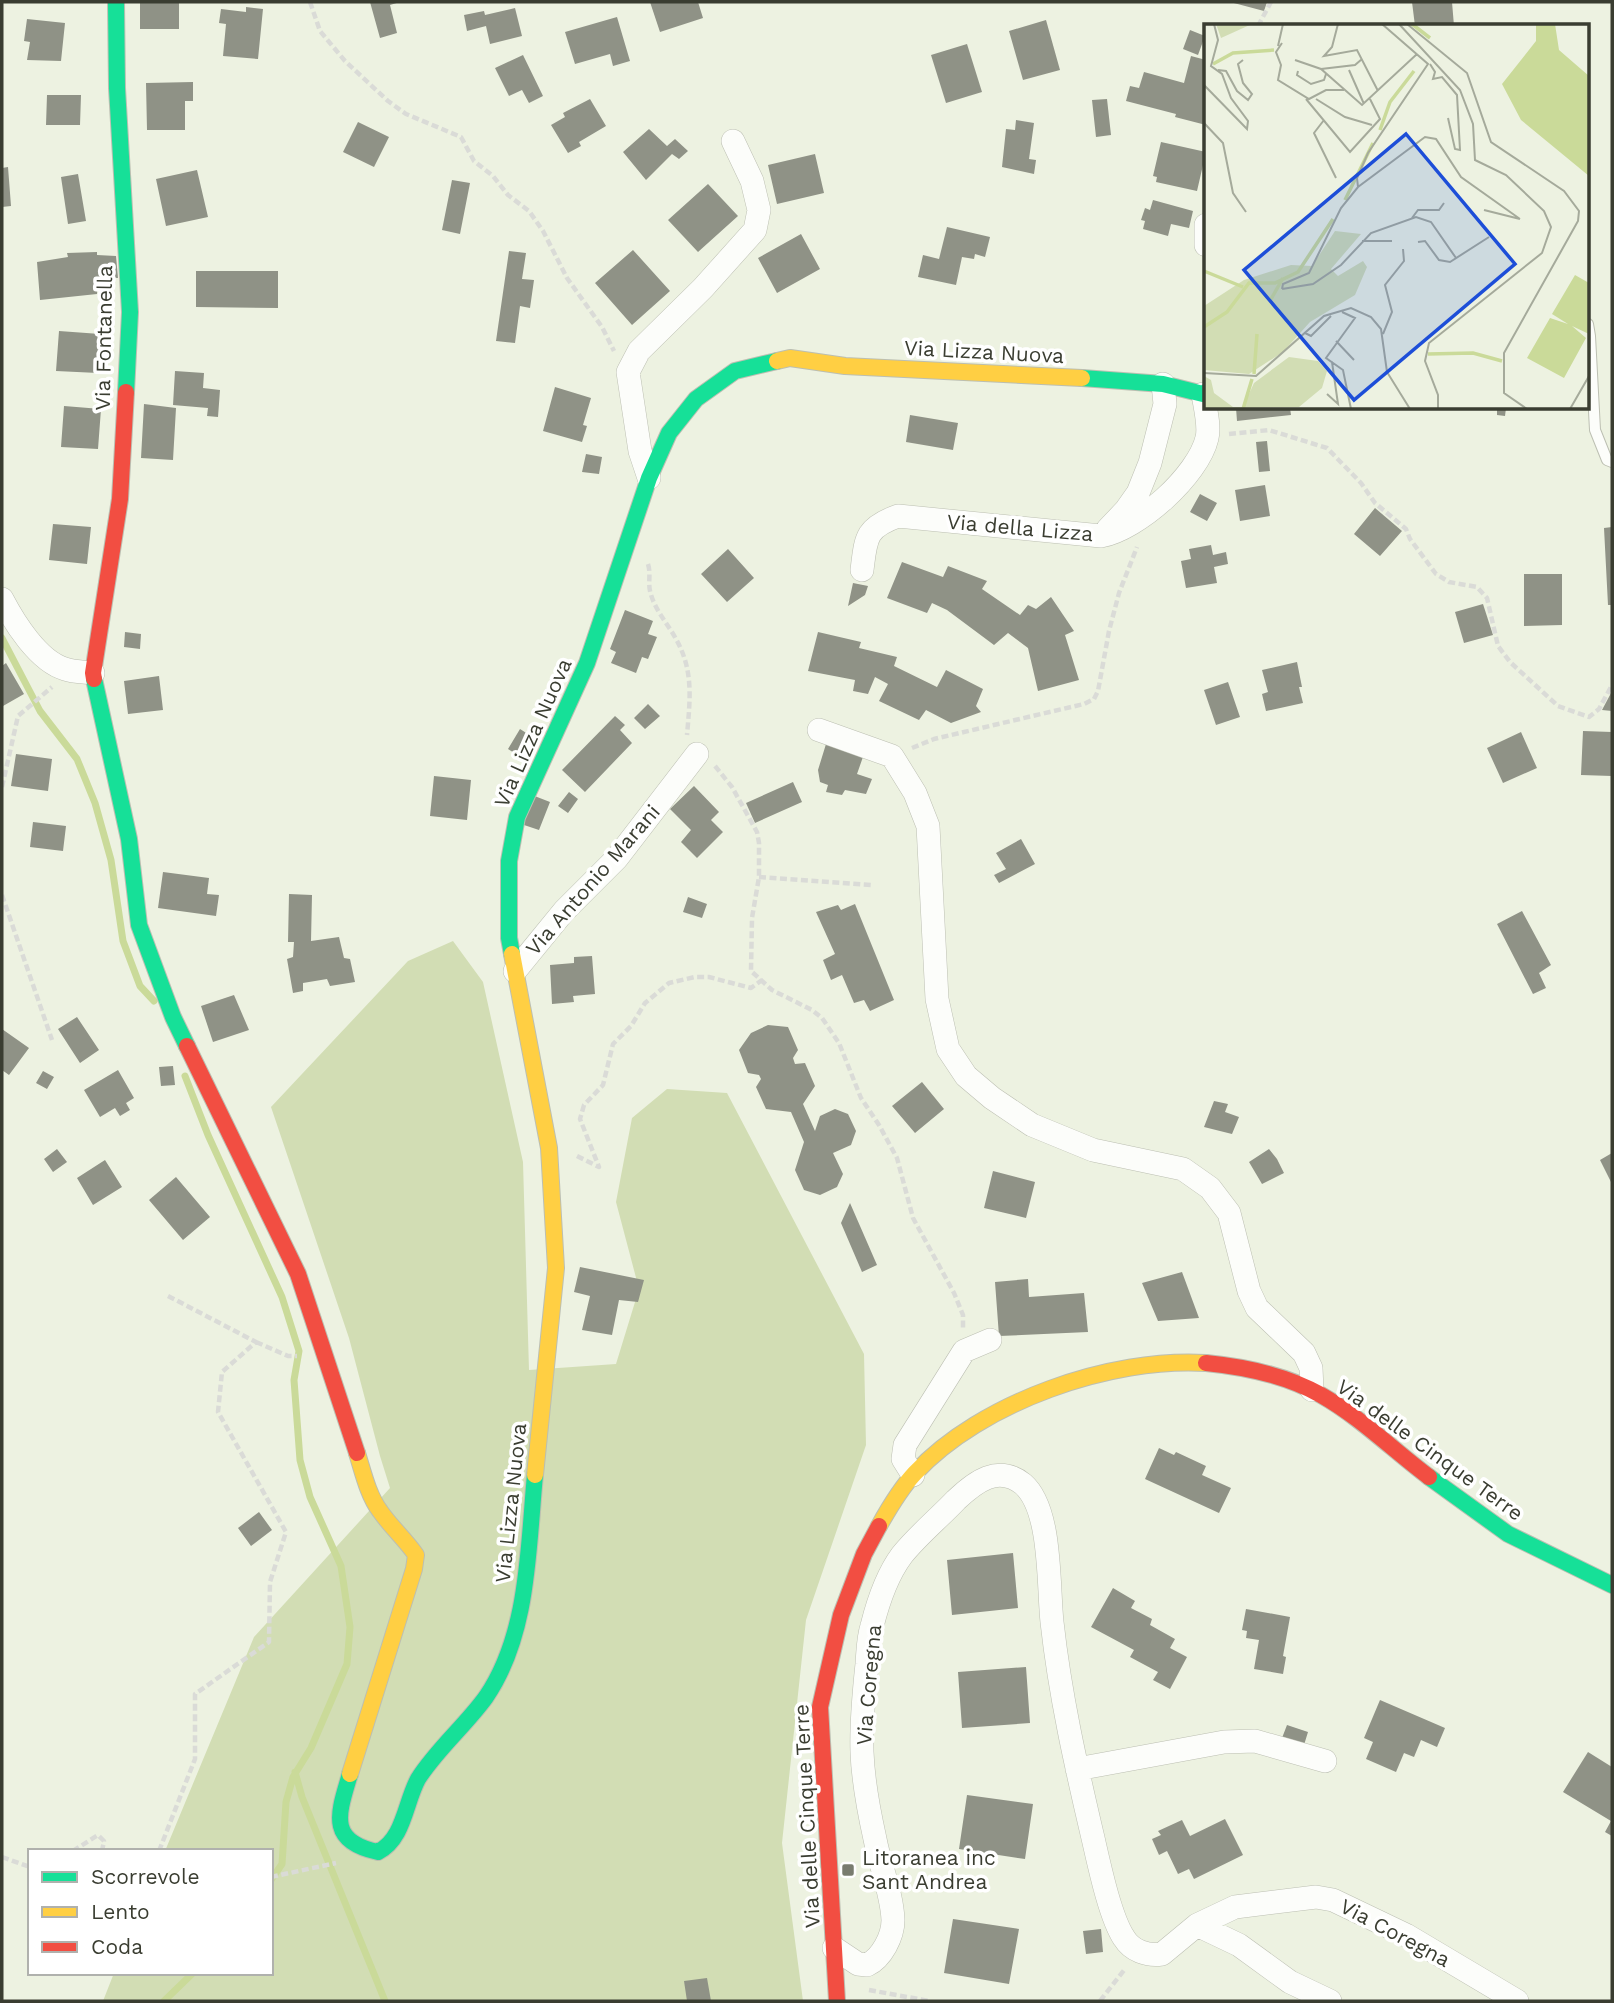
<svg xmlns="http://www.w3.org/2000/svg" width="1614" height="2003" font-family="'Work Sans',sans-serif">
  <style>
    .green { fill: #d2ddb4 }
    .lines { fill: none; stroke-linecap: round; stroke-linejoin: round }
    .stream { stroke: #cada99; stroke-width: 7 }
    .building { fill: #8f9286 }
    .lane-casing { stroke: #bcbfb2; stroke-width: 12 }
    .street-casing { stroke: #bcbfb2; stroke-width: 24 }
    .fast-casing { stroke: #bcbfb2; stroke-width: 18 }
    .slow-casing { stroke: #bcbfb2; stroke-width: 18 }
    .jam-casing { stroke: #bcbfb2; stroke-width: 18 }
    .path { stroke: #dadbd7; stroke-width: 4.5; stroke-dasharray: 7 3.5; stroke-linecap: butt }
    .lane { stroke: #fcfdfa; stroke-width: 10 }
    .street { stroke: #fcfdfa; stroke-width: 23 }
    .fast { stroke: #16e098; stroke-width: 16 }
    .slow { stroke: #ffcf43; stroke-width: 16 }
    .jam { stroke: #f24e42; stroke-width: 16 }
    .poi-dot { fill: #797c6f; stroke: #fff; stroke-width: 2.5 }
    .labels { text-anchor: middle; stroke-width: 7; stroke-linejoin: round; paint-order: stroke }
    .street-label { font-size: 21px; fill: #3a3d31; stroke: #fff }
    .poi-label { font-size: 21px; fill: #3a3d31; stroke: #fff; text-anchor: start }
    .inset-river { fill: none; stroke: #cada99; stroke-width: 3.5 }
    .inset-road { fill: none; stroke: #a5aa9b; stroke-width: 2 }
    .view { fill: #1d4ed8; fill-opacity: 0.15; stroke: #1d4ed8; stroke-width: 3.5 }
    .inset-edge { fill: none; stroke: #3a3d31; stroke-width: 3.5 }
  </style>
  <rect width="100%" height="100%" fill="#edf2e1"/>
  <path class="green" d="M453,941L483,982L523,1162L529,1370L616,1364L639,1289L616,1202L632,1118L667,1089L727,1093L864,1354L866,1445L806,1620L782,1843L803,2001H103L114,1973H271V1851H165L254,1637L390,1488L380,1456L349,1338L271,1107L408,961Z"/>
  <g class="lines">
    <path class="stream" d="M2,638L40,711L77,759L95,803L111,860L123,941L140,986L154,1001
      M185,1076L208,1135L282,1297L299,1351L294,1380L300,1460L310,1497L341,1566L350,1627L347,1664L311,1748L293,1777L286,1802L282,1864L271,1880
      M295,1772L302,1797L385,2001
      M164,2001L193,1973"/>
  </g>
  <path class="building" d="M140,2H179V29H140Z
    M370,2H400L390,5L397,33L380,38Z
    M650,2H698L703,18L660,32Z
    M1230,2H1267L1264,11Z
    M1412,2H1452L1454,26H1415Z
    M246,7L263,9L258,59L223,56L226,24L219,23L221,9L246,12Z
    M515,8L522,36L490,44L486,26L467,31L464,15L484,11L485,15Z
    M617,17L630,61L613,66L610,54L575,64L565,32Z
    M27,19L65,23L61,61L27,60L30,42L24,41Z
    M1046,20L1060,70L1023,80L1009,31Z
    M1190,30L1205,36L1198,55L1183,49Z
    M967,44L982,92L946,103L931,55Z
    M523,55L543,96L529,103L522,90L509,96L495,68Z
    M1191,56L1206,60V125L1175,117L1176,114L1126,101L1130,86L1139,88L1144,72L1184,83Z
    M193,82V101H185V130H147L146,83Z
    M47,95H81L80,125H46Z
    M590,99L606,126L579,142L581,146L568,153L551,125L565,117L563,113Z
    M1107,99L1111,135L1096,137L1092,100Z
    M1016,120L1034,123L1029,159L1036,160L1034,174L1002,167L1006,129L1015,130Z
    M358,122L389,137L374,167L343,152Z
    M649,129L667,146L675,139L688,151L679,159L672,154L646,180L623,152Z
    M1161,142L1206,152L1197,191L1156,182L1157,177L1153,176Z
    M815,154L824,193L777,204L768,165Z
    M8,167L11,206L2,207V168Z
    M197,170L208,217L166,226L156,179Z
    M78,174L86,221L68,224L61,177Z
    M452,180L470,183L460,234L442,230Z
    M708,184L738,216L698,252L668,220Z
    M1153,200L1193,211L1189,228L1171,224L1168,236L1143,229L1145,221L1141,220L1145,208L1150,210Z
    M947,227L990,237L985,257L975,254L974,259L962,257L956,285L918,277L923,255L939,259Z
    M801,234L820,269L777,293L758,258Z
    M633,250L670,291L632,325L595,283Z
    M509,251L526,253L522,279L534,280L530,308L520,306L515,343L496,341Z
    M97,252V255L116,256L118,278L98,277L97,294L40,300L37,262L68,257L67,253Z
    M196,271H278V308L196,307Z
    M59,331L100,334L98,373L56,371Z
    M175,371L204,373L203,388L220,390L218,417L207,416L208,408L173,405Z
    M555,387L591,398L583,425L587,426L582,442L543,431Z
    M144,404L176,408L173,460L141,458Z
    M64,406L101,409L98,449L61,447Z
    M1236,408H1290L1291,415L1237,421Z
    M1497,408H1506L1505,416L1497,415Z
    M910,415L958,423L953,450L906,442Z
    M1267,441L1270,471L1259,472L1256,442Z
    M586,454L602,457L599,474L582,472Z
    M1265,485L1270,516L1240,521L1235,490Z
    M1200,494L1217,503L1207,521L1190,512Z
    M1375,508L1402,531L1380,556L1354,534Z
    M53,524L91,527L87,564L49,560Z
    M1612,527V605H1608L1604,528Z
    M1211,545L1213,555L1226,552L1228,564L1214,567L1217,583L1186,588L1181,561L1191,559L1189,549Z
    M728,549L754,578L727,602L701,574Z
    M902,562L943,577L948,566L987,581L982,589L1020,615L1028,605L1036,609L1051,597L1074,631L1065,635L1079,680L1038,691L1028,648L1008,633L994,645L947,610L932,603L927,613L887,598Z
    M1524,574H1562V625L1524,626Z
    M853,583L868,586L865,595L848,606Z
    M1483,604L1493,635L1464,643L1455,612Z
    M625,610L653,621L648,634L657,637L648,659L642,657L636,673L611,663L616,652L610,649Z
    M125,632L141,634L140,649L124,647Z
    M818,632L861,642L859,648L897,657L894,666L937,687L946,670L983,689L976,706L981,712L951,723L926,710L919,720L879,701L888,684L875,677L868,694L853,691L855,680L808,671Z
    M1297,662L1302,687H1299L1303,703L1266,711L1262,694L1268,692L1262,670Z
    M6,663L24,694L3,706L2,666Z
    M159,676L163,710L128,714L124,681Z
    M1228,682L1240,717L1216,725L1204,690Z
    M1612,691V711L1602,710L1610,695Z
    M648,704L660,716L645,729L634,718Z
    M615,716L625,725L620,730L632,743L585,792L562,770Z
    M520,729L531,736L519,756L508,749Z
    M1583,731L1612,732V776L1581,775Z
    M1521,732L1537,768L1503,783L1487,748Z
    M826,744L864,754L857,774L872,779L866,794L845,790L842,795L826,792L828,785L820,782L818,770Z
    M16,754L52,759L48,791L11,786Z
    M434,776L471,780L467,820L430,816Z
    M793,782L802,802L755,823L746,803Z
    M694,786L719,812L711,820L723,832L697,858L681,842L691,830L670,809Z
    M569,792L578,799L568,813L558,806Z
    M532,795L550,802L539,830L521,824Z
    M33,822L66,826L63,851L30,847Z
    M1021,839L1035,864L999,883L994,875L1006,869L996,853Z
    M163,872L209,878L207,894L219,895L216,916L158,908Z
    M289,894L312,895L311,941L339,937L344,958L350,959L355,982L330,986L327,979L303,983V991L293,993L287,959L293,957L294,942H288Z
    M688,897L707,904L702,918L683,912Z
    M855,904L894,1000L870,1011L864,1000L854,1003L842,975L831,980L823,960L835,954L816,912L838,905L841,910Z
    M1522,911L1551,965L1539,973L1546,988L1533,994L1497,924Z
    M592,956L595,994L573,996L574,1002L552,1004L550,965L574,963V957Z
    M234,995L249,1030L213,1042L201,1006Z
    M77,1017L99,1050L80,1063L58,1029Z
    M768,1025L788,1027L798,1050L793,1058L795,1064L805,1063L815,1086L803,1104L815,1131L820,1116L835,1109L848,1114L856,1131L851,1145L833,1153L843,1174L837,1187L820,1195L804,1190L795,1170L804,1142L791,1112L766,1109L756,1087L761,1079L759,1075L748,1073L739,1050L751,1033Z
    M2,1029L29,1048L9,1075L2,1070Z
    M173,1066L175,1085L161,1086L159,1067Z
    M118,1070L134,1098L126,1103L130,1110L120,1116L115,1108L100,1117L84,1090Z
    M43,1071L54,1077L47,1089L36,1083Z
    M922,1082L944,1109L915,1133L892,1106Z
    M1214,1101L1228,1104L1225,1112L1239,1117L1232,1134L1204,1127Z
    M57,1149L67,1162L53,1172L44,1159Z
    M1269,1149L1277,1159L1284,1173L1262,1184L1249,1162Z
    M1612,1153V1184L1600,1160Z
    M105,1160L122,1187L93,1205L77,1178Z
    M993,1171L1035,1182L1026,1218L984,1208Z
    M176,1177L210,1217L183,1240L149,1200Z
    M850,1203L877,1265L862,1272L841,1223Z
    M580,1267L644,1280L638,1302L619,1300L612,1335L582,1330L590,1296L574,1292Z
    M1182,1272L1199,1318L1158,1321L1142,1283Z
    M1028,1279L1029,1297L1084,1293L1088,1332L999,1336L995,1282Z
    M1159,1448L1174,1455L1176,1452L1206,1466L1202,1475L1231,1488L1219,1513L1145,1479Z
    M259,1512L272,1530L251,1546L238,1528Z
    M1013,1553L1018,1608L952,1615L947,1560Z
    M1113,1588L1135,1601L1131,1608L1152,1619L1150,1625L1175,1639L1170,1648L1187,1657L1170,1689L1153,1680L1158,1672L1130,1657L1134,1650L1091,1627Z
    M1246,1609L1290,1617L1283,1656L1286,1657L1283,1674L1254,1669L1259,1640L1246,1638L1247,1631L1242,1630Z
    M1026,1667L1030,1723L962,1728L958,1672Z
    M1380,1700L1445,1728L1437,1747L1421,1740L1414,1757L1404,1753L1396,1772L1366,1759L1373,1742L1364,1738Z
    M1287,1725L1308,1732L1304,1745L1282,1738Z
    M1588,1752L1612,1767V1836L1605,1832L1611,1821L1563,1792Z
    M967,1795L1033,1804L1025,1859L959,1849Z
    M1225,1819L1243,1855L1194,1879L1189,1869L1178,1874L1167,1851L1159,1855L1152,1839L1161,1835L1158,1831L1182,1820L1190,1836Z
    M953,1919L1019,1929L1009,1984L944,1973Z
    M1101,1929L1103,1952L1086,1954L1083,1931Z
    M707,1978L711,2001H687L684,1981Z"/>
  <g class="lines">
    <g class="lane-casing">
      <path id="lane" d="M1588,324L1590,336L1595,430L1607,460L1612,462"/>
    </g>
    <g class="street-casing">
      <path id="street" d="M1206,225V245
        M649,478L640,451L628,372L639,351L703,288L755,230L759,210L752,181L733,141
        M1108,529L1126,510L1138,493L1150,463L1165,404L1163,384
        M862,570C866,538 865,528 898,516L1101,536C1138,529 1198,476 1207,438C1210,426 1205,407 1203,394
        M2,599C14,622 38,661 65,669C73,672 84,672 93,673
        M819,730L892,756L915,793L928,826L937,999L948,1049L966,1076L992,1098L1032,1125L1093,1150L1183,1169L1210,1188L1229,1213L1249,1291L1257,1308L1304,1353L1311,1368L1312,1390
        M515,971L564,911L617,858L697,754
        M913,1475L903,1459L905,1445L964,1351L990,1340
        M1077,1769L1224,1742L1255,1741L1325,1761
        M1197,1925L1239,1945L1290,1982L1330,2001
        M834,1948L858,1964L867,1965C882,1958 893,1936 893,1920C892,1893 880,1866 875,1839C869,1812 863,1780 862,1752C861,1723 864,1692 867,1664C868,1651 868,1638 872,1626C878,1602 887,1575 902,1555C918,1535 939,1518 956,1500C975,1482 998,1464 1023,1484C1052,1509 1048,1585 1052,1622C1060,1695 1076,1766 1093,1838C1099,1864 1110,1917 1124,1938C1132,1951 1147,1956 1162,1954L1197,1925L1235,1907L1316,1897L1333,1900L1406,1935L1517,2001"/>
    </g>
    <g class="fast-casing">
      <path id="fast" d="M116,2L117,88L130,312L126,392
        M1082,378L1163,384L1203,394L1206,392
        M94,679L129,839L139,925L173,1017L187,1046
        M512,954L509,938V861L517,817L587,663L649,478L669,433L696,399L735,371L777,361
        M1429,1477L1508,1534L1612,1585
        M350,1774C339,1812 326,1841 378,1852C404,1839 405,1803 418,1779C437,1749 465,1726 486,1697C529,1634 528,1548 535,1475"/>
    </g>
    <g class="slow-casing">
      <path id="slow" d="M777,361L790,358L845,366L1082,378
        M512,954L549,1148L556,1268L535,1475
        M879,1526C889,1508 900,1489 915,1473C981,1402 1111,1357 1206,1363
        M350,1774L414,1569L416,1555C405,1539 391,1527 380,1511C368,1495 363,1472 357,1453"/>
    </g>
    <g class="jam-casing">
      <path id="jam" d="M94,679L93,673L120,499L126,392
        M187,1046L298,1274L357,1453
        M1206,1363C1246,1367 1286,1375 1321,1395C1360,1417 1393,1450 1429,1477
        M837,2001L820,1707L841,1615L864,1554L879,1526"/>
    </g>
    <path class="path" d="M310,2L320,31L345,61L388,101L406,114L461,137L474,161L493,176L508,195L529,211L543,231L567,278L602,327L614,351
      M1258,26L1271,2
      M1229,434L1269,430L1327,448L1361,483L1375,503L1406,529L1410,539L1436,574L1449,582L1477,587L1487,598L1498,646L1510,662L1558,706L1589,717L1599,709L1612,685
      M648,564C651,574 648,582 650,591C654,609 668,624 676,639C694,671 690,700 687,735
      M912,748L934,739L1084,704L1094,699L1098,691L1109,631L1119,593L1137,547
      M715,766L732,787L757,832L759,843V877L752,918L751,971L772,990L812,1010L822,1018L839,1043L861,1098L879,1125L897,1158L913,1218L954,1293L963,1315V1329
      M2,787L18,716L52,687
      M759,877L871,885
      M2,895L52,1040
      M577,1156L599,1167L580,1119L584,1105L603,1085L613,1044L631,1026L645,1003L669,983L695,977H709L751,988L762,980
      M256,1342L288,1356H297
      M73,1851L98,1835L104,1841L102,1851
      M159,1851L195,1759V1694L269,1642L270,1582L286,1532L218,1412L222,1372L256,1342L168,1296
      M2,1857L30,1867
      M271,1877L336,1863
      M869,1990L929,2001
      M1100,2001L1125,1969"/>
    <use href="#lane" class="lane"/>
    <use href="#street" class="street"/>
    <use href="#fast" class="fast"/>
    <use href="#slow" class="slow"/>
    <use href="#jam" class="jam"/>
  </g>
  <rect class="poi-dot" x="841" y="1863" width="14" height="14" rx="3.5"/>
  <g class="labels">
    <g class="street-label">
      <text transform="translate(104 338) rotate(-89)" y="7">Via Fontanella</text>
      <text transform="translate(984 352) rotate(3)" y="7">Via Lizza Nuova</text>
      <text transform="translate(1020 528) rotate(5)" y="7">Via della Lizza</text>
      <text transform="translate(533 733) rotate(-66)" y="7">Via Lizza Nuova</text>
      <text transform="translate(593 880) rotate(-49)" y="7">Via Antonio Marani</text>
      <text transform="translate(1430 1450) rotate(36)" y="7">Via delle Cinque Terre</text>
      <text transform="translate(511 1503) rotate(-84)" y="7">Via Lizza Nuova</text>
      <text transform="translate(869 1685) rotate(-85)" y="7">Via Coregna</text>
      <text transform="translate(807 1816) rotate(-93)" y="7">Via delle Cinque Terre</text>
      <text transform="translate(1395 1933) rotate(28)" y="7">Via Coregna</text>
    </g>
    <g class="poi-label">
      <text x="862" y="1865">Litoranea inc<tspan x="862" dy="24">Sant Andrea</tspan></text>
    </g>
  </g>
  <g transform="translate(1204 24)">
    <rect width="385" height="385" fill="#edf2e1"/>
    <path d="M12,0H48L17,14ZM131,207L157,210L127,245L134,252L159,237L163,243L151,271L106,298L79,328L45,350L0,346V282L40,256L87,241L108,242ZM85,333L114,337L123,347L118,364L95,383L0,385V352L7,356L10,369L29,383H39L50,359Z" fill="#d2ddb4"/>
    <path d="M332,0H351L355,26L385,52V152L317,96L298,60L332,17ZM371,251L385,259V310L368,302L382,314L360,354L323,334L346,294L364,300L348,290Z" fill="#cada99"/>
    <path class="inset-river" d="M208,0L226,14M9,40L29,29L70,26M176,106L186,78L210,47M141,176L169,119M0,247L39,263M66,277L79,254M0,303L23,288L45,259H71L94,248L129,195M224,330L269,329L298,337M50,350L53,310M39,385L48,355"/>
    <path class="inset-road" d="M134,0L128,23L120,32L153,26L174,67M195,0L256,66L269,100L271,136L302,151L340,187L347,203L338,229L225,319L221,337L234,371V385M203,0L263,49L287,118L360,167L375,187L374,197L300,329V369L323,385M78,19L72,28L77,41L74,56L105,75L122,66H140M74,22L79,0M91,36L117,45L158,81L213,30M226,40L231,48L229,55L238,53L253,71L256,126L251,125L244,94M117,45L151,41L158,35M14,46L22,47L33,67L44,76L48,70L39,59L34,40L39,36M145,46L160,80M94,47L93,51L107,60L120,56L122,50M0,61L43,105L44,97L27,74L18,50L7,42L14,16L10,0M102,75L146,128L176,95L166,75M112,75L141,93L168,101M120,96L110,109L132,154M0,99L19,119L29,169L42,188M154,163L153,154L164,129L224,40L178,0M280,186L316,195M208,194L214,186H235L240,179M158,217H188M214,218L221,217L235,236L246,238L285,213M78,265L79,260L105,249L137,184L154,163L221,113L232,115L257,153L316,195M78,265L109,260L137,241L167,209L212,193L227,198L252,234M138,288L151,294L122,334L139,346L147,385M101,309L107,312L127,292M179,310L188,288L181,261L200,237L199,225M132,317L150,336M0,349L52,352L120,292L147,284L167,293L177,305L183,348L206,385M123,370L134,380L128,338M366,385L385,352"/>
    <path class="view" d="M202,110L311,240L150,376L40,246Z"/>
    <rect width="385" height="385" class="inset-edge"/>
  </g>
  <rect width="1614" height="2003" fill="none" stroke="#3a3d31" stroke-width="7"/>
  <rect x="28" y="1849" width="245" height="126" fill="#ffffff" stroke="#b0b1ad" stroke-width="2"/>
  <rect x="42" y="1872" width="35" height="10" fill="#16e098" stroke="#b0b1ad" stroke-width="2"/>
  <text x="91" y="1884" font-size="21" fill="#3a3d31">Scorrevole</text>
  <rect x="42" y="1907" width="35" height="10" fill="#ffcf43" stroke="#b0b1ad" stroke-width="2"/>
  <text x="91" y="1919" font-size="21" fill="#3a3d31">Lento</text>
  <rect x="42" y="1942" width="35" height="10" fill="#f24e42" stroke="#b0b1ad" stroke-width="2"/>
  <text x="91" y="1954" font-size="21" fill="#3a3d31">Coda</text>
</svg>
